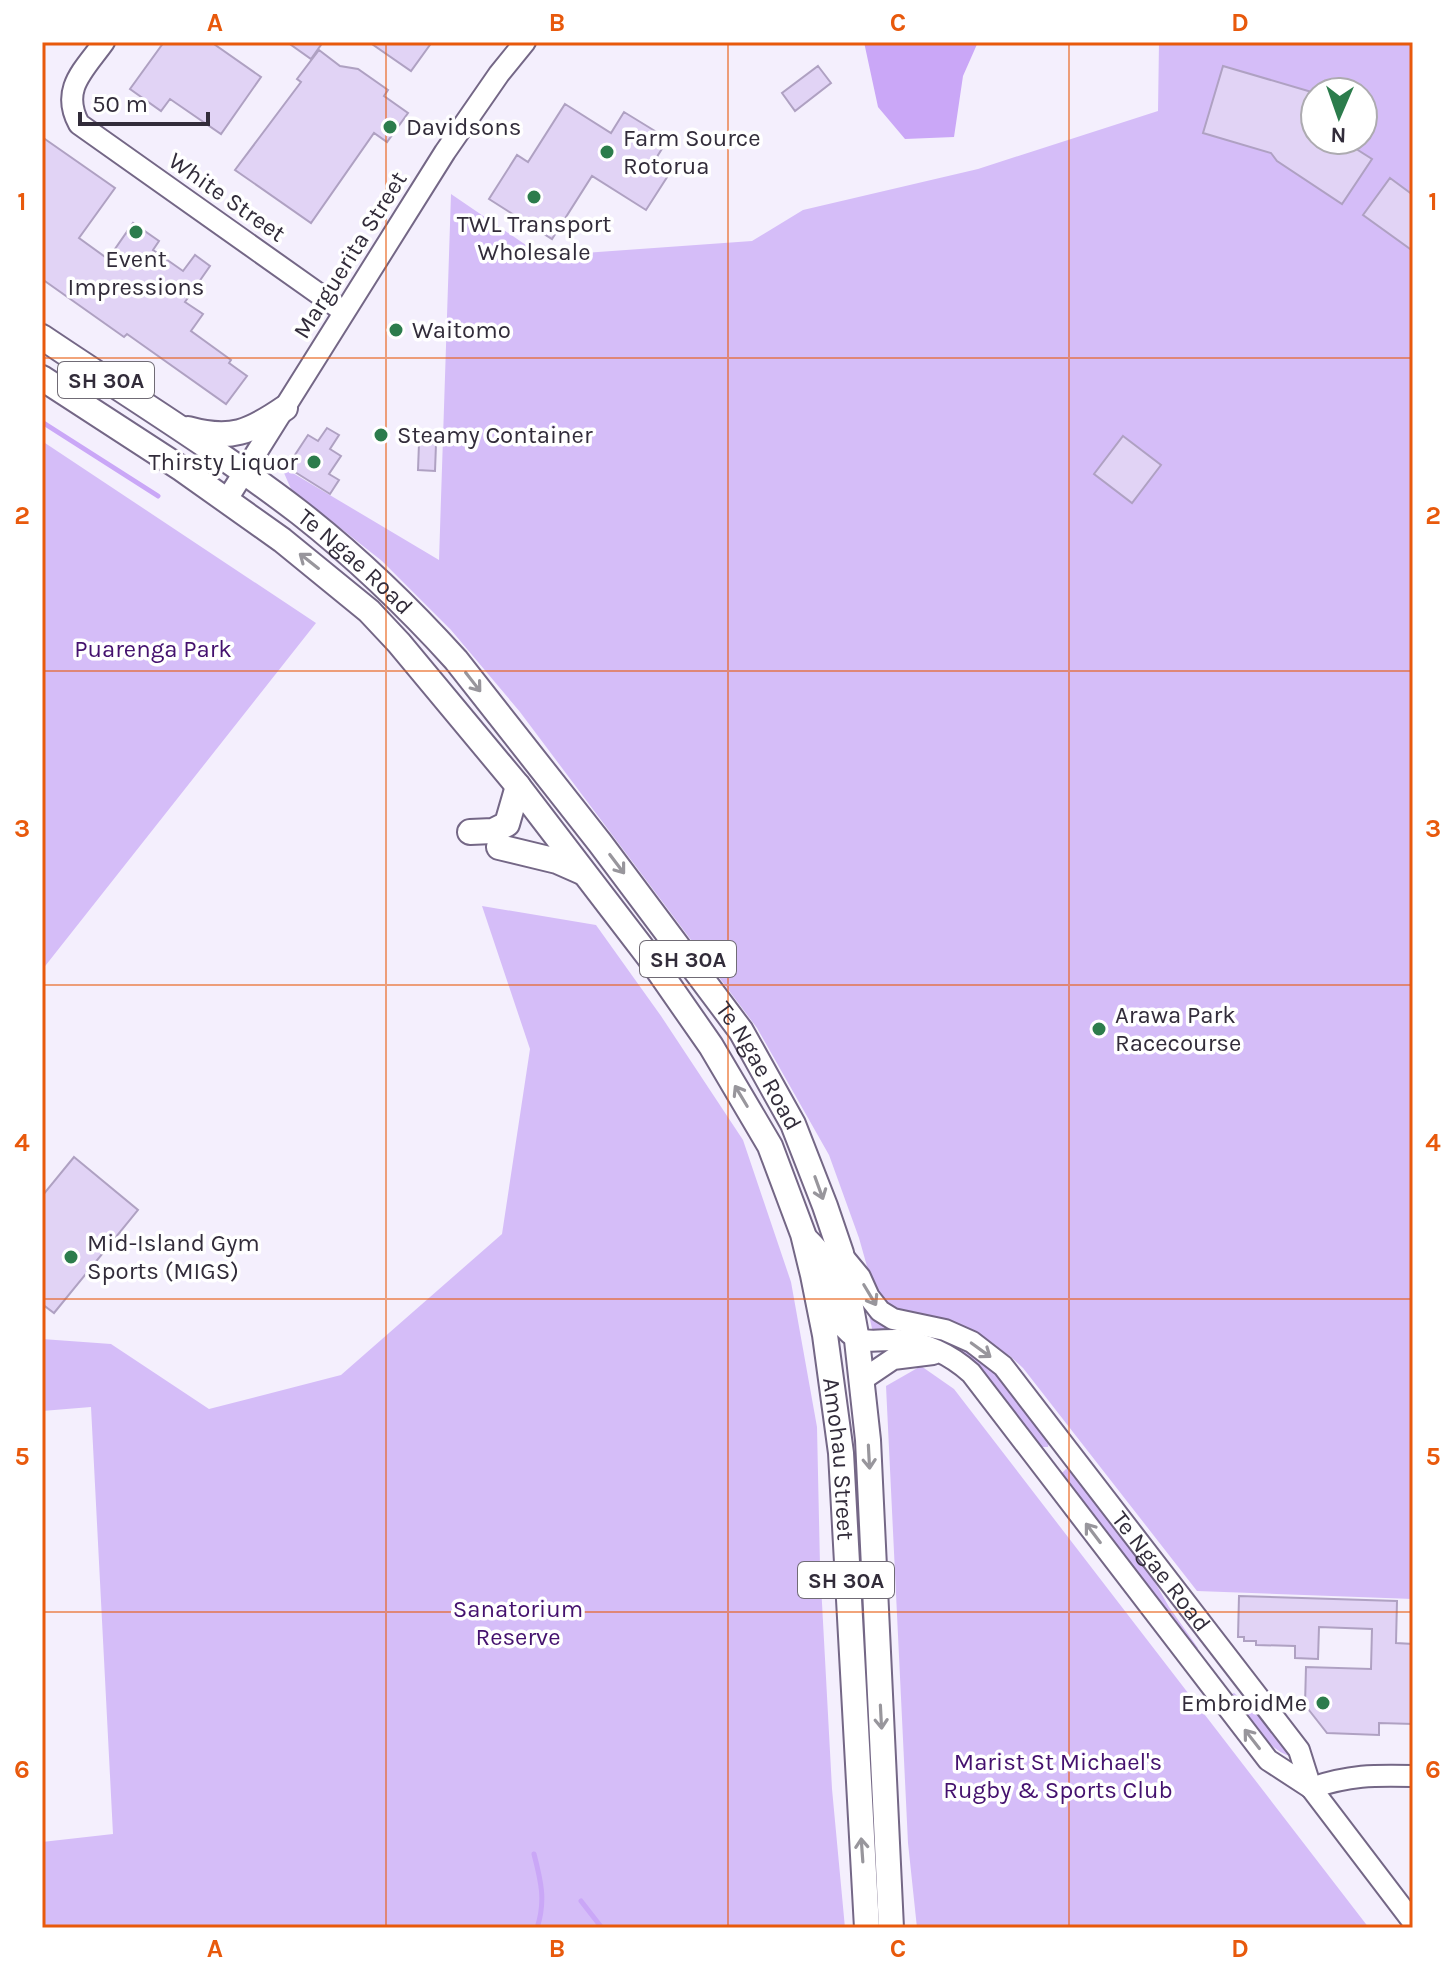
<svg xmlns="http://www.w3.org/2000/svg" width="1455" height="1970" font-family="Karla,sans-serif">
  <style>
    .green { fill: #d5bdf8; fill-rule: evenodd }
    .water { fill: #caa7f7 }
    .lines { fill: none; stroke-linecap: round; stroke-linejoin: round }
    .stream { stroke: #caa7f7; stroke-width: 5 }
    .building { fill: #e1d3f5; stroke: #afa1c2; stroke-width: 2 }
    .minor-casing { stroke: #746786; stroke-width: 24 }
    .major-casing { stroke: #746786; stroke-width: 28 }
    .minor { stroke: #fff; stroke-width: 20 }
    .major { stroke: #fff; stroke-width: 24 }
    .oneway { stroke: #98969c }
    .grid { fill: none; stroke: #e8590c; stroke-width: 2; stroke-opacity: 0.55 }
    .poi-dot { fill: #2c7c4c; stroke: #fff; stroke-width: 3 }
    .labels { text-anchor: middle; stroke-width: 7; stroke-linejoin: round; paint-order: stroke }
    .shield { fill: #fff; stroke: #706b75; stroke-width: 2 }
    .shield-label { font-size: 22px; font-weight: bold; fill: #322c3a }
    .poi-label { font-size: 24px; fill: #322c3a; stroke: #fff; text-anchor: start }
    .street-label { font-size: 24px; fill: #322c3a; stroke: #fff }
    .park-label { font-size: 24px; fill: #44116e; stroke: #fff }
    .neatline { fill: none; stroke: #e8590c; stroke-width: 3 }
    .grid-label { font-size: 26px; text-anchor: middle; font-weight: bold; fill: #e8590c }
  </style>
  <rect width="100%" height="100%" fill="#f4effd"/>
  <path class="green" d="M1159,42H1413V1599L1197,1591L1023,1368L1010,1356L955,1324L892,1308L881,1298L872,1284L859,1238L829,1155L757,1028L520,712L451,630L382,561L291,489L281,466L439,560L451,194L542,256L752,241L803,210L978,169L1158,111ZM1315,92H1363V140H1315Z
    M42,441L316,623L42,970Z
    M482,906L596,925L661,1016L743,1140L791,1282L817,1427L820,1566L832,1789L845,1928H42V1842L113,1834L91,1407L42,1411V1339L111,1344L209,1409L341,1375L502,1234L530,1049Z
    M869,1315L877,1320L938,1331L991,1366L1049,1442L1048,1447H1040L982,1370L957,1351L873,1333Z
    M921,1366L954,1389L1369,1928H917L908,1843L886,1386Z
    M1066,1469L1072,1470L1147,1568L1169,1607L1198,1648L1195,1651L1063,1479L1062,1473Z
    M1234,1693L1255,1710L1292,1757C1265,1749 1246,1716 1230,1695Z"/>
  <path class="water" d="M864,42H978L963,76L954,137L905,139L878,107Z"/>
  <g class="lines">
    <path class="stream" d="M42,422L158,496
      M534,1854C541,1881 546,1901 537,1928
      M581,1901L602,1928"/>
  </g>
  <path class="building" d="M164,42H211L261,77L221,134L170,99L161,111L130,89Z
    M287,42H323L311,59Z
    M369,42H432L411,71Z
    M319,50L340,66L358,69L388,90L384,96L408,113L387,142L374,133L311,223L235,170L301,82L297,79Z
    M818,66L831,83L795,111L782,93Z
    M1223,66L1315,93L1311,119L1315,122V140H1342L1372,159L1342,204L1277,161L1271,153L1203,133Z
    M565,104L611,133L624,112L668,139L655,160L671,171L646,210L592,176L552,239L489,199L517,155L528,162Z
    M42,137L115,188L79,238L108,259L133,223L159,241L153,250L183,271L195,255L210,266L185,302L203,314L191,331L231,360L229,363L247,376L226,404L127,334L124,337L42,279Z
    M1390,178L1413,195V251L1363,215Z
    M327,428L339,435L330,449L341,456L329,474L339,480L330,494L287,467L308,435L318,441Z
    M1123,436L1161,465L1132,503L1094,474Z
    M419,443L436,444L435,471L418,470Z
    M74,1157L138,1210L54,1313L42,1304V1196Z
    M1239,1596L1397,1601L1396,1643L1413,1644V1724L1379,1723V1735L1327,1733L1305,1705L1306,1667L1371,1669L1372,1629L1319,1627L1318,1659L1295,1658V1646L1256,1645V1641H1244V1637H1238Z"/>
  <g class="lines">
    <g class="minor-casing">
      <g id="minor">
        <path d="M104,42C84,70 60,89 79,124L343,311"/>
        <path d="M226,501L445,152L499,74L525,42"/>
        <path d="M803,1234C810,1241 819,1249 824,1258C838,1282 826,1321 855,1337C865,1344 886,1339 898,1340C926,1343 951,1355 971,1373L1268,1760L1311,1788"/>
        <path id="s1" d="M841,1254L860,1277L869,1297L880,1311L893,1319L945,1330L972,1342L1003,1366L1299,1750L1311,1788L1413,1922"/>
        <path d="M862,1380L893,1359L933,1354"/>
        <path d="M1311,1788C1350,1775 1373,1775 1413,1776"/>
      </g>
    </g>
    <g class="major-casing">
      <g id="major">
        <path id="s2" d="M42,337C128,395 218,450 300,513C356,557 408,607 456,660L600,843L741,1031L793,1124L825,1206L841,1253L857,1340L868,1440L891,1928"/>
        <path id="s3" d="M42,378L182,469L282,540L369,611L399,643L518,786L649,957L711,1046L770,1146L803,1234L813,1275L825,1335L841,1453L867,1928"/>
        <path d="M188,429C231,441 250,432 285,408"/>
        <path d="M470,832L493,831L507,824L518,786"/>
        <path d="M499,847L557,861L582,872"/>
      </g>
    </g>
    <use href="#minor" class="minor"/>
    <use href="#major" class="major"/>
  </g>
  <defs><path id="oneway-shaft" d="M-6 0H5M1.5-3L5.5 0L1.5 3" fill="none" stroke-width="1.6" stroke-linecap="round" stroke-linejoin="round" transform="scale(2)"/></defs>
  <g class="oneway">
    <use href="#oneway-shaft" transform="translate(309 561) rotate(-142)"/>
    <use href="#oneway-shaft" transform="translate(473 682) rotate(52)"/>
    <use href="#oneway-shaft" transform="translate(617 864) rotate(53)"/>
    <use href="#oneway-shaft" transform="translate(741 1096) rotate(-121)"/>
    <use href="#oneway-shaft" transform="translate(819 1188) rotate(70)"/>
    <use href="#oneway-shaft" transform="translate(870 1295) rotate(59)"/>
    <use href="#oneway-shaft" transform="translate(981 1350) rotate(36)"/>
    <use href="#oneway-shaft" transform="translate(869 1457) rotate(87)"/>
    <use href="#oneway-shaft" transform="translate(1093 1533) rotate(-127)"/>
    <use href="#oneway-shaft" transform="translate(881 1717) rotate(87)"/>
    <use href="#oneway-shaft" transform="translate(1252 1739) rotate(-128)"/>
    <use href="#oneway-shaft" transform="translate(862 1850) rotate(-94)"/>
  </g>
  <path class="grid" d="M386,42V1928M728,42V1928M1069,42V1928M42,358H1413M42,671H1413M42,985H1413M42,1299H1413M42,1612H1413"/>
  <g class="poi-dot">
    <circle cx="390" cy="127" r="8"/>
    <circle cx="607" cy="152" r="8"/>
    <circle cx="534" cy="197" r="8"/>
    <circle cx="136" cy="232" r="8"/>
    <circle cx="396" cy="330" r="8"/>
    <circle cx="381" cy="435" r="8"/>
    <circle cx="314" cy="462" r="8"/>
    <circle cx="1099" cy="1029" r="8"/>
    <circle cx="71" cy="1257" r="8"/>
    <circle cx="1323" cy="1703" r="8"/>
  </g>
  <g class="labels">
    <g class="shield">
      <rect x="58" y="362" width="96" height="36" rx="6"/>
      <rect x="640" y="941" width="96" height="36" rx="6"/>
      <rect x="798" y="1562" width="96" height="36" rx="6"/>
    </g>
    <g class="shield-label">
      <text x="106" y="388">SH 30A</text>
      <text x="688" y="967">SH 30A</text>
      <text x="846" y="1588">SH 30A</text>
    </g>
    <g class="poi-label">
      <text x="406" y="135">Davidsons</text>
      <text x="623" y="146">Farm Source<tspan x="623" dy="28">Rotorua</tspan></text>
      <text x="534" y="232" text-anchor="middle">TWL Transport<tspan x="534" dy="28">Wholesale</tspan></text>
      <text x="136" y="267" text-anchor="middle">Event<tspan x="136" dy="28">Impressions</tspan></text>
      <text x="412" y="338">Waitomo</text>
      <text x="397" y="443">Steamy Container</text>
      <text x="298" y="470" text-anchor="end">Thirsty Liquor</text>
      <text x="1115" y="1023">Arawa Park<tspan x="1115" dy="28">Racecourse</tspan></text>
      <text x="87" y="1251">Mid-Island Gym<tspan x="87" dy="28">Sports (MIGS)</tspan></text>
      <text x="1307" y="1711" text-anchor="end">EmbroidMe</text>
    </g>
    <g class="street-label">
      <text transform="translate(227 197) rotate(35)" y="8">White Street</text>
      <text transform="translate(350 255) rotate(-58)" y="8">Marguerita Street</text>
      <text dy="8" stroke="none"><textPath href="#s2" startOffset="386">Te Ngae Road</textPath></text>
      <text dy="8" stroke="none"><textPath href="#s2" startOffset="1034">Te Ngae Road</textPath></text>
      <text dy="8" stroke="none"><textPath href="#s3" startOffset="1394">Amohau Street</textPath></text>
      <text dy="8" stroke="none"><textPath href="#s1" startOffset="466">Te Ngae Road</textPath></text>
    </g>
    <g class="park-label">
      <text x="153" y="657">Puarenga Park</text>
      <text x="518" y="1617">Sanatorium<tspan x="518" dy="28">Reserve</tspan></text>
      <text x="1058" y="1770">Marist St Michael's<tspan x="1058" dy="28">Rugby &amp; Sports Club</tspan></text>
    </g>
  </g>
  <rect width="1455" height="1970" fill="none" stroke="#ffffff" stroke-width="88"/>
  <g transform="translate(1339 116) rotate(182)"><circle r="38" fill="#ffffff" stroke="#adabb0" stroke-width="2"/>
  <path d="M0-6L14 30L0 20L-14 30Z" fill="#2c7c4c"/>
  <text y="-12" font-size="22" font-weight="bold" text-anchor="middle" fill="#322c3a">N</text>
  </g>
  <path d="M80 112v12h128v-12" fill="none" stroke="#322c3a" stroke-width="4"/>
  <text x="92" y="112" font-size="24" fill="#322c3a" stroke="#ffffff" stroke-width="6" paint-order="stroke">50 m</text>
  <rect x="44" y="44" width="1367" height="1882" class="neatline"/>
  <g class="grid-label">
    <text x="215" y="31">A</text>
    <text x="557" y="31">B</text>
    <text x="898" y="31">C</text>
    <text x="1240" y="31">D</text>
    <text x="22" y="210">1</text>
    <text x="1433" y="210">1</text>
    <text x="22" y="524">2</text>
    <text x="1433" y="524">2</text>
    <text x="22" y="837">3</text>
    <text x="1433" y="837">3</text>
    <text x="22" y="1151">4</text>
    <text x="1433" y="1151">4</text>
    <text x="22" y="1465">5</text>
    <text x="1433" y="1465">5</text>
    <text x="22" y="1778">6</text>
    <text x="1433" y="1778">6</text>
    <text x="215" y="1957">A</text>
    <text x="557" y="1957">B</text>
    <text x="898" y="1957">C</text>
    <text x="1240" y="1957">D</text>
  </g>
</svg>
